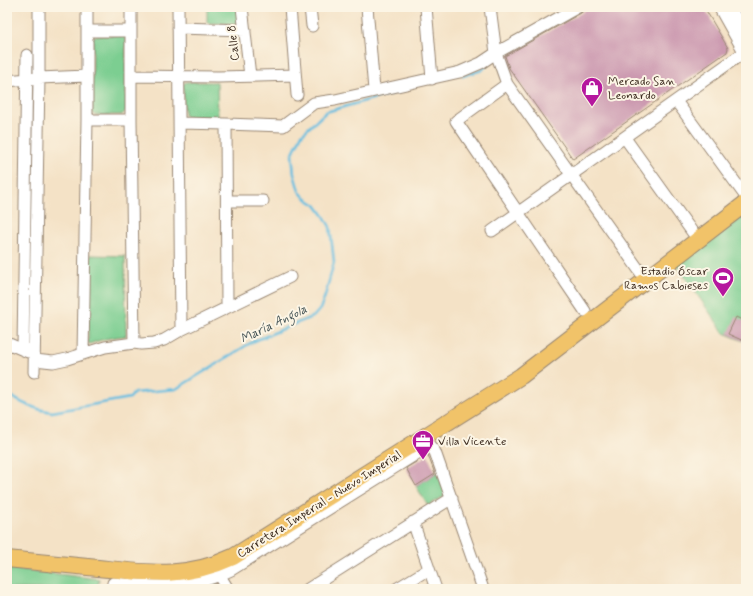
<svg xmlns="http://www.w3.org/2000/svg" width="753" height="596" font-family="Mynerve,sans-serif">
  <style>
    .green { fill: #7bce91; stroke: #5b7c58 }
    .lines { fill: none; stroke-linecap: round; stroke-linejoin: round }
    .stream { stroke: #64bee1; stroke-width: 2.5 }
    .building { fill: #cc9ab0 }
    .minor-casing { stroke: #988672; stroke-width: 13 }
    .highway-casing { stroke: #988672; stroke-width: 18 }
    .minor { stroke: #fff; stroke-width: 11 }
    .highway { stroke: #f1c369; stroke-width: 16 }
    .labels { text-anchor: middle; stroke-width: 4; stroke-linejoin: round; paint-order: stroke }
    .street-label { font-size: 12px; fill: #3b2a1e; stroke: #fcf5e5 }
    .poi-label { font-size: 12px; fill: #3b2a1e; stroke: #fcf5e5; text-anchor: start }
    .water-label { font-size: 13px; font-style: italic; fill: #475658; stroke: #fcf5e5 }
  </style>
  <rect width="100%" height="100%" fill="#fcf5e5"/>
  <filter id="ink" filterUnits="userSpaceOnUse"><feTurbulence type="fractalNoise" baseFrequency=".025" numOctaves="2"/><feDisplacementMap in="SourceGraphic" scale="8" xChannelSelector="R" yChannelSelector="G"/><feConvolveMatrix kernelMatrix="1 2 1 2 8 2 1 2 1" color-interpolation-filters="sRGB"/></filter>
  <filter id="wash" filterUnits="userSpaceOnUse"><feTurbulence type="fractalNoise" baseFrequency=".012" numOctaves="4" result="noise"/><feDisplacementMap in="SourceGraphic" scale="16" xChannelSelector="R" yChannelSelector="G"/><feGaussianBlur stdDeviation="0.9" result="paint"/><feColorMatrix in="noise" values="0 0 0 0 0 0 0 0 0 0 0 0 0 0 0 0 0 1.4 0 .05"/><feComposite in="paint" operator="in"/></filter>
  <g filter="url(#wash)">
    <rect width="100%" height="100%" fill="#f4e2c6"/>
    <path class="green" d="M207,7H238L240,19L237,24L207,23Z
      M123,35L126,39V111L122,115H95L92,112L93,38L94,36Z
      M186,82H217L218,117H187L184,115L183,84Z
      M746,208V342L724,333L675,263Z
      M90,255L125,256L126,336C113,337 102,339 90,344L88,343Z
      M438,472L446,495L428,506L416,486Z
      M7,568L99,579L98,589H7Z
      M217,583L221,589H189H192Z"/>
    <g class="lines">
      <path class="stream" d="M463,76L482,70L487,65
        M7,393C19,403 37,410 52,412L130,398L134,393L176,389L252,342L314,316L320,309L325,296L334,262L330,227L324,216L316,205L305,198L299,191L294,174L292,155L302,134L326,112L404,90"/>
    </g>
    <g id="blocks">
      <path class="building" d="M588,7H704L728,48L727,52L573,159L509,68L505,56L581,13Z
        M736,317L746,322V342L728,334Z
        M428,455L435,474L416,486L406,468Z"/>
    </g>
  </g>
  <g filter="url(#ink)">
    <use href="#blocks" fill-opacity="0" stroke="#988672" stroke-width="1"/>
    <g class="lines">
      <g class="minor-casing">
        <path id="minor" d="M87,7V31
          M131,7V120L134,343
          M178,7L181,330
          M242,7L250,76
          M290,7L297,95
          M310,7L312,26
          M367,7L374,90
          M426,7L432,79
          M490,7L496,53L507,84L646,280
          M719,7L746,55
          M730,7L746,37
          M178,28L245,30
          M131,76L218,77L295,75
          M7,81L39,78V7
          M507,84L456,121L585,311
          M676,101L746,197
          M87,120H131
          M180,123L226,124L283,126L314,103L335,100L460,72L481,63L496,53L578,7
          M226,124L227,307
          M625,138L698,240
          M227,201H263
          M492,231L746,51
          M7,343L28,352
          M23,350L27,55
          M83,354L87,120V31H131
          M35,360L53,362L67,359L105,347L134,343L141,344L154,343L164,340L181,330L290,277
          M34,372L39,78L87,76
          M425,440L435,452L483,589
          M413,522L436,589
          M217,571L228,589
          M112,589L113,583C155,587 192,590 231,570L429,446
          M308,589L452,498
          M396,589L429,569"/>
      </g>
      <g class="highway-casing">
        <path id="highway" d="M7,559C37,562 68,565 98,568C148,573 186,579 233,557L521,376L746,203"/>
      </g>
      <use href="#minor" class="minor"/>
      <use href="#highway" class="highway"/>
    </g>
  </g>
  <defs>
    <g id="shop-pin" transform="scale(1.15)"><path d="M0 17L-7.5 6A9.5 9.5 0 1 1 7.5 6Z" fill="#b5179e" stroke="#fcf5e5"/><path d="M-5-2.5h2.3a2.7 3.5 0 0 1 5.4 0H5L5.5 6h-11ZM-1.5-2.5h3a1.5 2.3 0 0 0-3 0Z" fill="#fff"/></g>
    <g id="stadium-pin" transform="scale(1.15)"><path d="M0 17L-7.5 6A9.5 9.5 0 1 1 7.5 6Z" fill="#b5179e" stroke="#fcf5e5"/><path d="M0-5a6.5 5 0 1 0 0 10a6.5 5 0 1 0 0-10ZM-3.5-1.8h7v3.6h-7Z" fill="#fff"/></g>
    <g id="office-pin" transform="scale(1.15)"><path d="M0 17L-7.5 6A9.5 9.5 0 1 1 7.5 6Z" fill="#b5179e" stroke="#fcf5e5"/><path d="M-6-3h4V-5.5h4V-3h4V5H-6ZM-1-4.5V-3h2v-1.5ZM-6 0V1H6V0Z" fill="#fff"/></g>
  </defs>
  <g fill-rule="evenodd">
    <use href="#shop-pin" x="592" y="88"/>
    <use href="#stadium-pin" x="723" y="278"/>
    <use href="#office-pin" x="423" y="441"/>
  </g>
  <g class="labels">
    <g class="street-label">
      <text transform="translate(233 43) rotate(-96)" y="4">Calle 8</text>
      <text transform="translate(319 504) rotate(-32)" y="4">Carretera Imperial - Nuevo Imperial</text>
    </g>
    <g class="poi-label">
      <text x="608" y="85">Mercado San<tspan x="608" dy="14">Leonardo</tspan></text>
      <text x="708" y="275" text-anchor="end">Estadio Óscar<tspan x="708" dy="14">Ramos Cabieses</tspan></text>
      <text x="438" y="445">Villa Vicente</text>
    </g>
    <g class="water-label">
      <text transform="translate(273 323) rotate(-26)" y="5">María Angola</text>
    </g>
  </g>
  <rect width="753" height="596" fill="none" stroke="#fcf5e5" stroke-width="24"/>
</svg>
